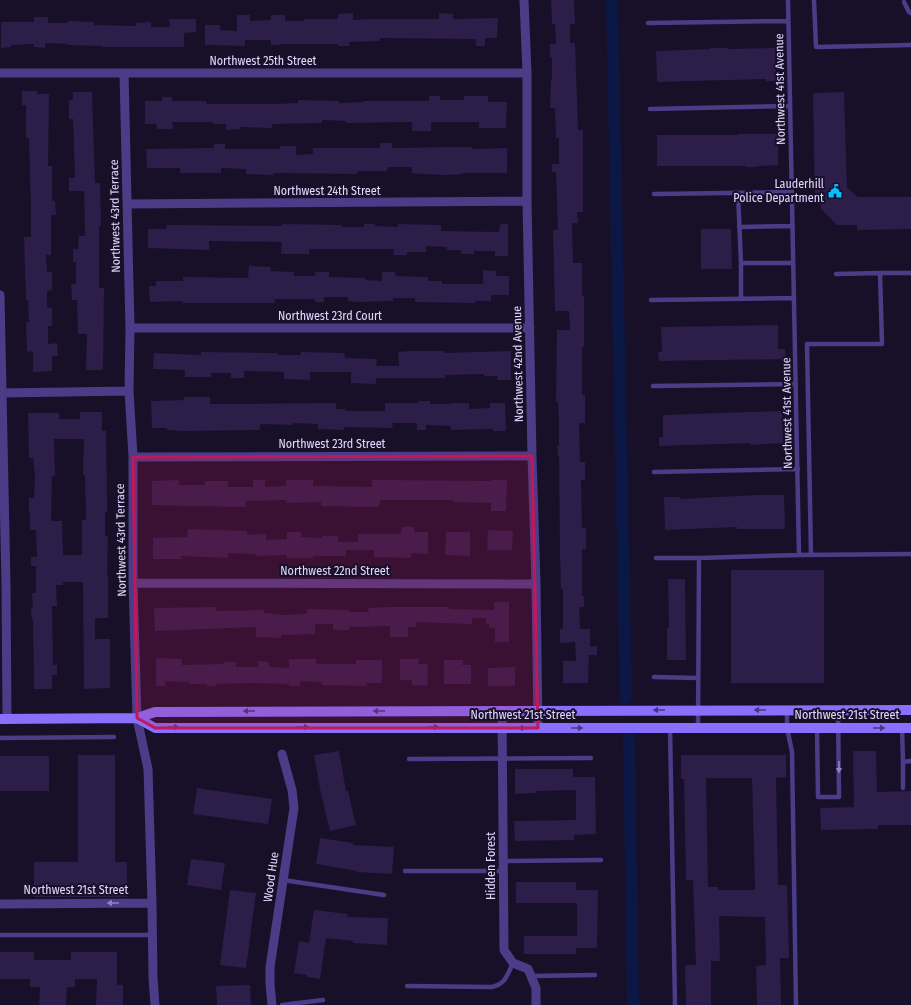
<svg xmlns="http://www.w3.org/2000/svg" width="911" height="1005" font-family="'Fira Sans Condensed',sans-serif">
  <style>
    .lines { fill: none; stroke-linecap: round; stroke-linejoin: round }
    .canal { stroke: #0b1846; stroke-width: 12 }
    .building { fill: #2c1d49; fill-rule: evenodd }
    .lane { stroke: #4a3c86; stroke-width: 4.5 }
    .street { stroke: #4a3c86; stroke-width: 9 }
    .secondary { stroke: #8870fd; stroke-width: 10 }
    .oneway { fill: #45367d }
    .oneway2 { fill: #8e82bc }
    .marked { fill: #c2185b; fill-opacity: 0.2; stroke: #c2185b; stroke-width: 3; stroke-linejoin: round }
    .labels { text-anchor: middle; stroke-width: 4; stroke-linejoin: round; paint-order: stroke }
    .street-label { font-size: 12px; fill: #e2d8ff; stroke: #181028 }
    .poi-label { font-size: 12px; fill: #e2d8ff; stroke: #181028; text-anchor: end }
  </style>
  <rect width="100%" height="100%" fill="#181028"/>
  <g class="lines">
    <path class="canal" d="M612,0L626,698
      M629,737L633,1005"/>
  </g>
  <path class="building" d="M551,0H574L575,24H570V43H575L578,130H583V212H577L578,223H572L573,263H582V296H584V347H582V395H585V423H579L580,462H585V480H581L582,528H586V549H582V596H584V607H579L580,629H590V647L597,646V655H589L588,683H563V661H576L575,642L560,643V629H563V589H561L560,556L559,456H558L557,446H559V423L558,402H556L557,330H570L569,311H555L553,230H558L556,172H552V164H559V138H556L555,108H550L551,79H552V57H550V44H556L555,24H552Z
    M353,13V20L372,19H439V13L453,14V19L498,18L497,38H485V46H476V39L380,38V41L349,42V46H338V44H281V45H271V40H245V46L205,45V25H220V30L237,31V15H250V21L271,20V15H285V21H304V19H338V14Z
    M34,17H48V23H68V21L94,22V25L136,26V23L151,22V27H170L169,19H196V32L184,33V47H102V46L68,45V44L45,43V48L34,47V44L11,45V47L1,48V22H34Z
    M710,48H727V49L775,48L776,81H766V79L657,82L656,51L710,49Z
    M22,91H37V94H49L48,166H52V201H55L56,215H51V255H46L47,272H52V290L47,291V308H52V326H48V344L57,343L58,356H52V371L33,372V351L27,352L26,322H29L28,300H26L24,237H31V209L29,138H26V105H22Z
    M73,92H92L95,183H100L101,226H99V288H104L103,370H86L87,334H78L77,300H72L71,284H76V262H73V249H78L79,236H85L84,191H69V178H75L73,119H69V100H73Z
    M844,92L847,188L858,197H911V229L857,230V225H837L821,209L820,201L815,202L813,93Z
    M429,96H440V100H464V96H488V102H507L506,128H479V122H431V131H412V122L346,123V121L322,120V123L272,124V128L240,127V129L226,130V124H213V122H172L173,129H157L156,124H145V101H162V97H172V101H206L207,104H273L298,103V100L339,101V103L364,102V101H429Z
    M738,134H778V165L757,166V167H746V166H657V135H738Z
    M380,143H392V148L456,147H472V149L507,148V173H462V174L446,175L422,174L412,173V167H388L387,171H357V174L273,173V175L246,174V169L221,168V173H180V168H147L146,149L214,148V144H225V149H280V146H296V155L313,154V148H380Z
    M282,224L342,225V227H364V224H375V226L398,227V224L441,225V231L499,232L500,224H508V256H495V251H474V254H461V250H447V247L426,246V252H407V255H393L394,249H309V254H281L282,242L209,241V250L148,248V229H166L167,225L282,226Z
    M701,229H731L732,269H701Z
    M249,266L271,267L270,271L294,272V276H315V272H329V277L365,278V280L382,281V272H395V276L428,277V281H442V284H483V270L496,271V276H509V295H491V301H475V303L415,302V298H393V301L359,302L348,301V297H324V302H315V299H275V303H183V301L150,302L149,286H156V281H183V277L248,278Z
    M778,325V349H785L786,359L659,361L658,352H662L661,327Z
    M410,351H444V353L511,351V380H497L498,376H484V374L445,375V378H376V384L351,383V372H310V380L284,379V372L244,371V378H231V373H211V377H185V370L153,369L154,353L201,355V352L278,353V355H300L301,352L344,353L345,358L377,359L376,366H399L398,352Z
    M184,397H210V404L336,403V409H345V411H385V403H418V401H430V404H451V403H469V409L490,408V403H505L506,431H493V429L451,430V426L426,425V430H417V423H392L393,428L344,427V430L318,429V424L293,423V425L260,424V430L184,431L167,430V428H152L151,401L184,400Z
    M782,411L783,443L751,445V443L659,446V437H663V415Z
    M80,412H102V431H106L107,501V512H105V536H108L107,575H108V618H95V639H110V688L84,689L83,582H63V585H56L57,606H52L53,665H57V675H52V689H34L33,620H32L31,609H33L32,593H36V566H31V557H37L36,530H30V513H29V498H34L35,476L33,458H29L28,413H59V419H80ZM54,439H84L83,475H85L86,520H82V555H63L62,521H51L52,476H55Z
    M179,480V485H205V481H228V487H253V480H265V487L286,486V480H313V486L372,487V480L491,481V480H507L506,511H491V503L453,502V500H380L379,507L321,506V502L286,503V500L246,501V507L152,505V481Z
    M757,495H784L785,529H737V527L665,530L664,497H680V499Z
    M402,527H414V532H428V554L411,553V558L374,557V550H346V556H313V558H287V555L256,556V554L228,553V558L181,556V559H153V538L187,537L188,529L247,531V535L266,534V540L287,539V532H301V537L322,538V536H338V542H358V534H401Z
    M488,530L513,531L512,550H487Z
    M446,532H470V556L445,555Z
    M731,570H824V683H731Z
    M668,579H685L686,660H667V628H669Z
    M494,602H509V642H495V628H489V624H486V618H472V624L416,622V627H408V637H390V626L349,627V630H333V624H315V634L281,635V638L256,637V627L155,631L154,608L216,607V611L264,610V613L282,615L307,614V609L349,610V612H369L368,608L390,607H449V609L494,610Z
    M156,658L182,659V665L224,664V662H236V667H258V661L269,662V667L289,668V659H316V664H356V660H382V683H366V686L322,685V682L300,681V686H289V684L253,683L216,684L217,686H207V684H189V682L165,681V686H156Z
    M400,659H419L418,664H428L427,686L412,685V680H400Z
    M444,660H463L462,665H471V684H444Z
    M515,667V686H488V668Z
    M339,751L346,791H348L356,825L330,831L321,794L314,755Z
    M853,751H876L877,792L911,791V825H878V829L821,830L820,808L854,807Z
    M78,755H115V862H127V897H34V862H78Z
    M681,755H786V777L776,778L778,885H787L789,958H780L781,1005H757L756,966L766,965L765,917L719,916L720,961H711V1005H686L685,965H696L693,880H686L684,779H681ZM706,778H752L755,890H718V887H708Z
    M0,756H49V791H0Z
    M515,769H573V777H595L596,834L574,835V840L515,841L514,821L576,820V790L536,791V793L515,794Z
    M197,788L272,799L268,824L193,814Z
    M320,838L353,843V845L394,847L392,874L357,872V871L316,864Z
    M191,859L225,863L221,890L187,885Z
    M516,882H576V890H598L597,948H576V954H524V936H577V903H516Z
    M230,890L256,893L246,968L220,965Z
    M314,910L348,914L347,917L388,918L387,945L353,943V941L326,938L320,979L307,977V975L294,973L299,941L309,943Z
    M0,952H34V960H71V952H117V985H123V1005H96L97,979H75V987H67L66,1005H39L40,987H30V979H0Z
    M250,985L251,1005H217L216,986Z"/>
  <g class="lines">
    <path class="lane" d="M814,0L816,47L911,45
      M904,2L909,12L911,13
      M648,23L788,21
      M650,109L790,106
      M738,193L741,263
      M654,194L792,192
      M739,227L793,226
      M880,273H911
      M741,299V263H793
      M651,300L794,298
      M653,386L796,384
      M654,472L798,469
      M799,555L911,554
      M811,555L807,344H882L880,273L836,274
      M656,558H699
      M654,677L698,678
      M787,710V728L792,752L796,1005
      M670,728L675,1005
      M698,728L699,558L799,555L788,0
      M817,728L818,797H839L838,710
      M902,728L903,762L911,761
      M0,738L114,737
      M409,759L591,758
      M903,762V788
      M503,861L601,860
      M405,871H503
      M283,880L384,895
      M0,935H152
      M531,976L595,975
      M407,986L492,987C506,984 507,975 513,963
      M282,1005L323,1000"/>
    <path class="street" d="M524,0L527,73V201L532,456L536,584L538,728
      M0,73H527
      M124,73L130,328L129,391L133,457V583L137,718L148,769L152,903L153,978L155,1005
      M127,204L527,201
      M0,295L6,585L7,719
      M130,328H530
      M2,393L129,391
      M133,457L532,456
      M133,583L536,584
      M502,711L504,950L513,963L528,969L536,988V1005
      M0,904L152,903
      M272,1005L270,984V967L294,808L292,790L282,754"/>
    <path class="secondary" d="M137,718L155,728H911
      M0,719L137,718L155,712L911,710"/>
  </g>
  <defs><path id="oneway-solid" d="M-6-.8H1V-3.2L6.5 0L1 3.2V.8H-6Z"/></defs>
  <g class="oneway">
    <use href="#oneway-solid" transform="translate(659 710) rotate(180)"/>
    <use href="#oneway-solid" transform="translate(760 710) rotate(180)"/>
    <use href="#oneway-solid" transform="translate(249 711) rotate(180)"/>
    <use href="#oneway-solid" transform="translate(379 711) rotate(180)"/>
    <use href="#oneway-solid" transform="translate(173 727)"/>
    <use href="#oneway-solid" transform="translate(303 727)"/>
    <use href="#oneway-solid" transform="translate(433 727)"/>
    <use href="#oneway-solid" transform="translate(520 728)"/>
    <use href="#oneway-solid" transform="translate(577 728)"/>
    <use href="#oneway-solid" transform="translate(879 728)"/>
  </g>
  <g class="oneway2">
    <use href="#oneway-solid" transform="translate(839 767) rotate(90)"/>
    <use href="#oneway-solid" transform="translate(113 903) rotate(180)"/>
  </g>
  <path class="marked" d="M532,456L538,728H155L137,718L133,457Z"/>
  <defs>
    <g id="civic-bare" transform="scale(1.08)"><path d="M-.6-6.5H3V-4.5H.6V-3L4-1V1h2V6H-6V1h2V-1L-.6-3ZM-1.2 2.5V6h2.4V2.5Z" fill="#07bffc" stroke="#181028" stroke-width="2.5" paint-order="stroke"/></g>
  </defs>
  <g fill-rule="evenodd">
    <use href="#civic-bare" x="835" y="191"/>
  </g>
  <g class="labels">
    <g class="street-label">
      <text x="263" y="65">Northwest 25th Street</text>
      <text transform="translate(780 89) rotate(-91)" y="4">Northwest 41st Avenue</text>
      <text x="327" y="195">Northwest 24th Street</text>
      <text transform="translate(115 216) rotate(-91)" y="4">Northwest 43rd Terrace</text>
      <text x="330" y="320">Northwest 23rd Court</text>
      <text transform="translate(518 364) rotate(-91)" y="4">Northwest 42nd Avenue</text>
      <text transform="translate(787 413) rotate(-91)" y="4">Northwest 41st Avenue</text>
      <text x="332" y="448">Northwest 23rd Street</text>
      <text transform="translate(121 540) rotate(-91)" y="4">Northwest 43rd Terrace</text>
      <text x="335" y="575">Northwest 22nd Street</text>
      <text x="523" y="719">Northwest 21st Street</text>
      <text x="847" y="719">Northwest 21st Street</text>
      <text transform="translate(491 866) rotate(-90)" y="4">Hidden Forest</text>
      <text transform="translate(271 877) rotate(-82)" y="4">Wood Hue</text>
      <text x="76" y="894">Northwest 21st Street</text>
    </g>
    <g class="poi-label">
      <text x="824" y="188">Lauderhill<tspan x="824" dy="14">Police Department</tspan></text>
    </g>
  </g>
</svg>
